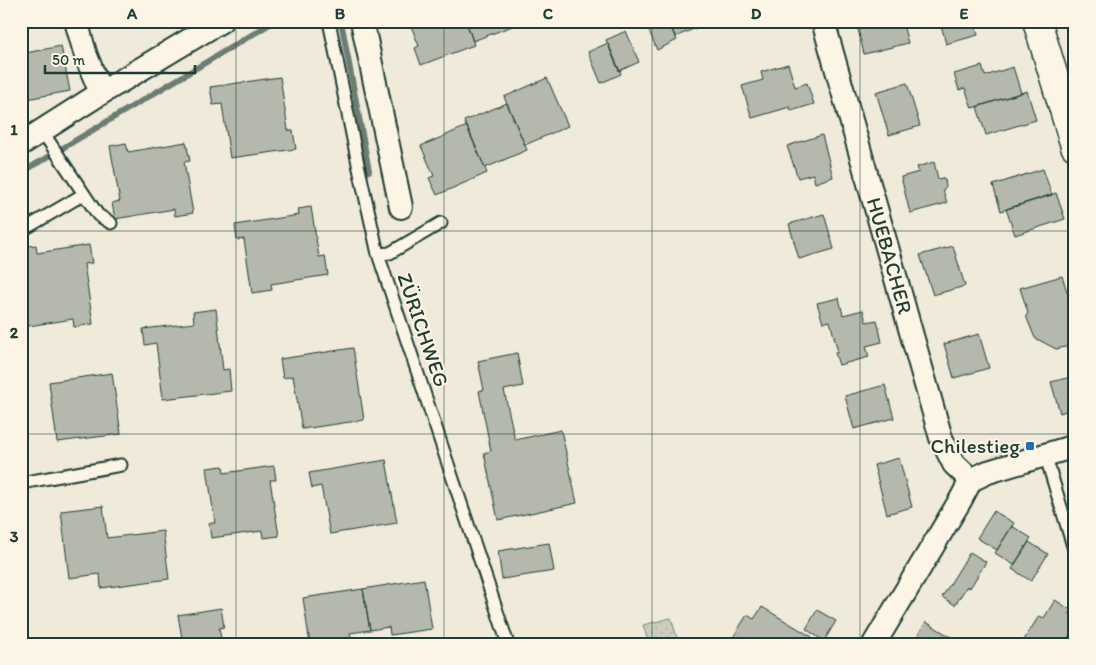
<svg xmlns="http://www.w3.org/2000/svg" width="1096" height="665" font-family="Itim,sans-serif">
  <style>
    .park { fill: url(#park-dots); stroke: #76857a }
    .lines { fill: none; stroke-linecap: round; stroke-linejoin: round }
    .stream { stroke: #6c7d71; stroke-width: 6 }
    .building { fill: #b5b9ad; stroke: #1f3d34 }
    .lane-casing { stroke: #1f3d34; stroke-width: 15 }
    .street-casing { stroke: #1f3d34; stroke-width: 26 }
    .secondary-casing { stroke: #1f3d34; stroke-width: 31 }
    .lane { stroke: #fcf5e5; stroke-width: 11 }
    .street { stroke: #fcf5e5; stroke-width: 22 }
    .secondary { stroke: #fcf5e5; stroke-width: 28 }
    .grid { fill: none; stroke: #1f3d34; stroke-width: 1; stroke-opacity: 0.55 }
    .poi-dot { fill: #1f6fb2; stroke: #fcf5e5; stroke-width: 2 }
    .labels { text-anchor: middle; stroke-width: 4; stroke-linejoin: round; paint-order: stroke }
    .street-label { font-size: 21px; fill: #1f3d34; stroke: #fcf5e5 }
    .poi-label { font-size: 21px; fill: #1f3d34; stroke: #fcf5e5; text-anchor: end }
    .neatline { fill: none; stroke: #1f3d34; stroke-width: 2 }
    .grid-label { font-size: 16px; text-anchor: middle; font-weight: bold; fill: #1f3d34 }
  </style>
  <defs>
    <pattern id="park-dots" width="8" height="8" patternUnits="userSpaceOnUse" patternTransform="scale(1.25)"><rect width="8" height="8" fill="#cccdbf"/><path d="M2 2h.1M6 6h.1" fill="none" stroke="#afb1a5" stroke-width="1.8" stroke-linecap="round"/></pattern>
  </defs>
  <rect width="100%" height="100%" fill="#efeada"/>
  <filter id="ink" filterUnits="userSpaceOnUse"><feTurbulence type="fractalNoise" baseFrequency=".02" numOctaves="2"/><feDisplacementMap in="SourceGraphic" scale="10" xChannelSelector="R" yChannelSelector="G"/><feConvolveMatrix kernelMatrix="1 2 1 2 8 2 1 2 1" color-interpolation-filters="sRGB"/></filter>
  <g filter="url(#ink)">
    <path class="park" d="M671,618L679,644H649L643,625Z"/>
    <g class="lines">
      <path class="stream" d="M341,21L369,171
        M21,173L275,21"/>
    </g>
    <path class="building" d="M409,21H466L474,45L421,65L415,48L419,46Z
      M466,21H513L515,25L473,41Z
      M645,21H668L677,40L657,50Z
      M668,21H693L696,28L675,37Z
      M873,21H902L908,43L864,54L857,25Z
      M940,21H983L984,23L975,25L978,35L946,44Z
      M626,31L639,62L619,71L606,40Z
      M608,43L621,74L601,83L588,52Z
      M61,46L70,91L21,100V54Z
      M788,64L795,87L807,83L814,104L791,111L790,107L752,118L742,86L763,80L761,72Z
      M982,66L985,76L1013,67L1021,93L972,108L965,88L959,90L954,74Z
      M280,77L288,130L293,131L296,149L230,158L222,104L213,105L210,87Z
      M547,78L568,126L525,145L504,97Z
      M907,83L920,126L889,135L876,92Z
      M1027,91L1036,120L986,135L977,107Z
      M507,103L527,150L485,168L464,121Z
      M467,126L487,173L437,195L429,178L434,176L421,146Z
      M822,135L833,177L815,183L813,174L798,178L787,146Z
      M186,142L190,161L184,162L193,213L175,216L174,209L115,219L112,203L120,201L110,146L126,143L128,152Z
      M934,162L938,179L942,178L945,180L946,186L943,190L947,203L910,213L901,177L919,172L917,167Z
      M1043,169L1052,195L1001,211L993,185Z
      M1056,193L1065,219L1015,235L1006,209Z
      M311,207L319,257L325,256L328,275L271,284L272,290L252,293L244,239L237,240L235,225L299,215L298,209Z
      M824,214L834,249L799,259L789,224Z
      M36,245L37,253L89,245L92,263L84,264L93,324L74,327L73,319L22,327L21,307L25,306L21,282V247Z
      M953,246L965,286L933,295L920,255Z
      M1062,276L1075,316V348L1070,350L1069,346L1056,349L1035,338L1026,316L1028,313L1020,288Z
      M839,298L843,315L863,310L866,322L877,320L882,342L866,346L869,357L839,365L835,353L838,352L830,321L823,323L817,303Z
      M216,309L223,370L229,369L231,391L163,399L156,343L145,345L143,329L194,323L193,312Z
      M979,334L989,368L954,378L944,344Z
      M353,348L364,420L302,429L293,376L283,378L280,359Z
      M517,353L523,386L504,390L515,440L561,430L577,503L498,520L484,453L491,451L479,391L484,390L478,361Z
      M112,373L121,434L57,442L49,382Z
      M1075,376V408L1060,413L1051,382Z
      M885,385L894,418L854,429L845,396Z
      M899,458L912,507L887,514L874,465Z
      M386,460L397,523L330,534L321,486L312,488L309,473Z
      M223,466L224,473L274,466L276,480H270L279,536L263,538L262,531L211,538L209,523H215L207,468Z
      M103,506L107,538L163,531L169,579L101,588L100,574L69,578L61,511Z
      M994,511L1014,523L997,550L977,538Z
      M1012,526L1031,538L1014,565L995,553Z
      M1029,542L1048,554L1031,581L1012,569Z
      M549,543L554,571L502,579L498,551Z
      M970,552L986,562L970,588L967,586L955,605L942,597Z
      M424,579L432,629L390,635L389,627L370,630L363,589Z
      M363,589L370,630L350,633L352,642L339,644H310L303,598Z
      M1055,600L1071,610L1069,613L1075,617V626L1064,644H1030L1024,640L1039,616L1044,618Z
      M762,607L812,637L808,644H729L747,615L754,619Z
      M221,608L224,627L219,628L222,644H183L178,615Z
      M817,610L836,621L824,641L806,629Z
      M926,622L961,643L912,644Z"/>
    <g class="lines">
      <g class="lane-casing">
        <path id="lane" d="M329,21L358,164L378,254L508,644
          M42,131L98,215L111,223
          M21,231L84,194
          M378,254L390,253L441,223
          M1045,454L1075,553
          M21,483L121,465"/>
      </g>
      <g class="street-casing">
        <g id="street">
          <path d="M76,21L86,56L101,93"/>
          <path d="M362,21L401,207"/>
          <path id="s1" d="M823,21L941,438L954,464L971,480"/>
          <path d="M21,144L101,93L221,21"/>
          <path d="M874,644L961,499L971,480L988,472L1075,446"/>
        </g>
      </g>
      <g class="secondary-casing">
        <path id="secondary" d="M1037,21L1075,146"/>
      </g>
      <use href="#lane" class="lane"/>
      <use href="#street" class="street"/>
      <use href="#secondary" class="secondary"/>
    </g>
  </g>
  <path class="grid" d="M236,21V644M444,21V644M652,21V644M860,21V644M21,231H1075M21,434H1075"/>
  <rect class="poi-dot" x="1025" y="441" width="10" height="10" rx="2.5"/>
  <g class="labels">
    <g class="street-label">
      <text dy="7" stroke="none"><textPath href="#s1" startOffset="244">HUEBACHER</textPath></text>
      <text transform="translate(423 330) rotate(71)" y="7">ZÜRICHWEG</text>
    </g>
    <g class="poi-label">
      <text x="1020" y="453">Chilestieg</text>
    </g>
  </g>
  <rect width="1096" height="665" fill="none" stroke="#fcf5e5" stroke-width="55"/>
  <path d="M45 65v8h150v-8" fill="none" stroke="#1f3d34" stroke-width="2.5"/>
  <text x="52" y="65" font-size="15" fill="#1f3d34" stroke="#fcf5e5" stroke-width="4" paint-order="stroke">50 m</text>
  <rect x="28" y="28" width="1040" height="610" class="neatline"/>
  <g class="grid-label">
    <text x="132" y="19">A</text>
    <text x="340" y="19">B</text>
    <text x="548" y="19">C</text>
    <text x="756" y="19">D</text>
    <text x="964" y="19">E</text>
    <text x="14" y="135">1</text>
    <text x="14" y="338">2</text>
    <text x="14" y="542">3</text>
  </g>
</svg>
